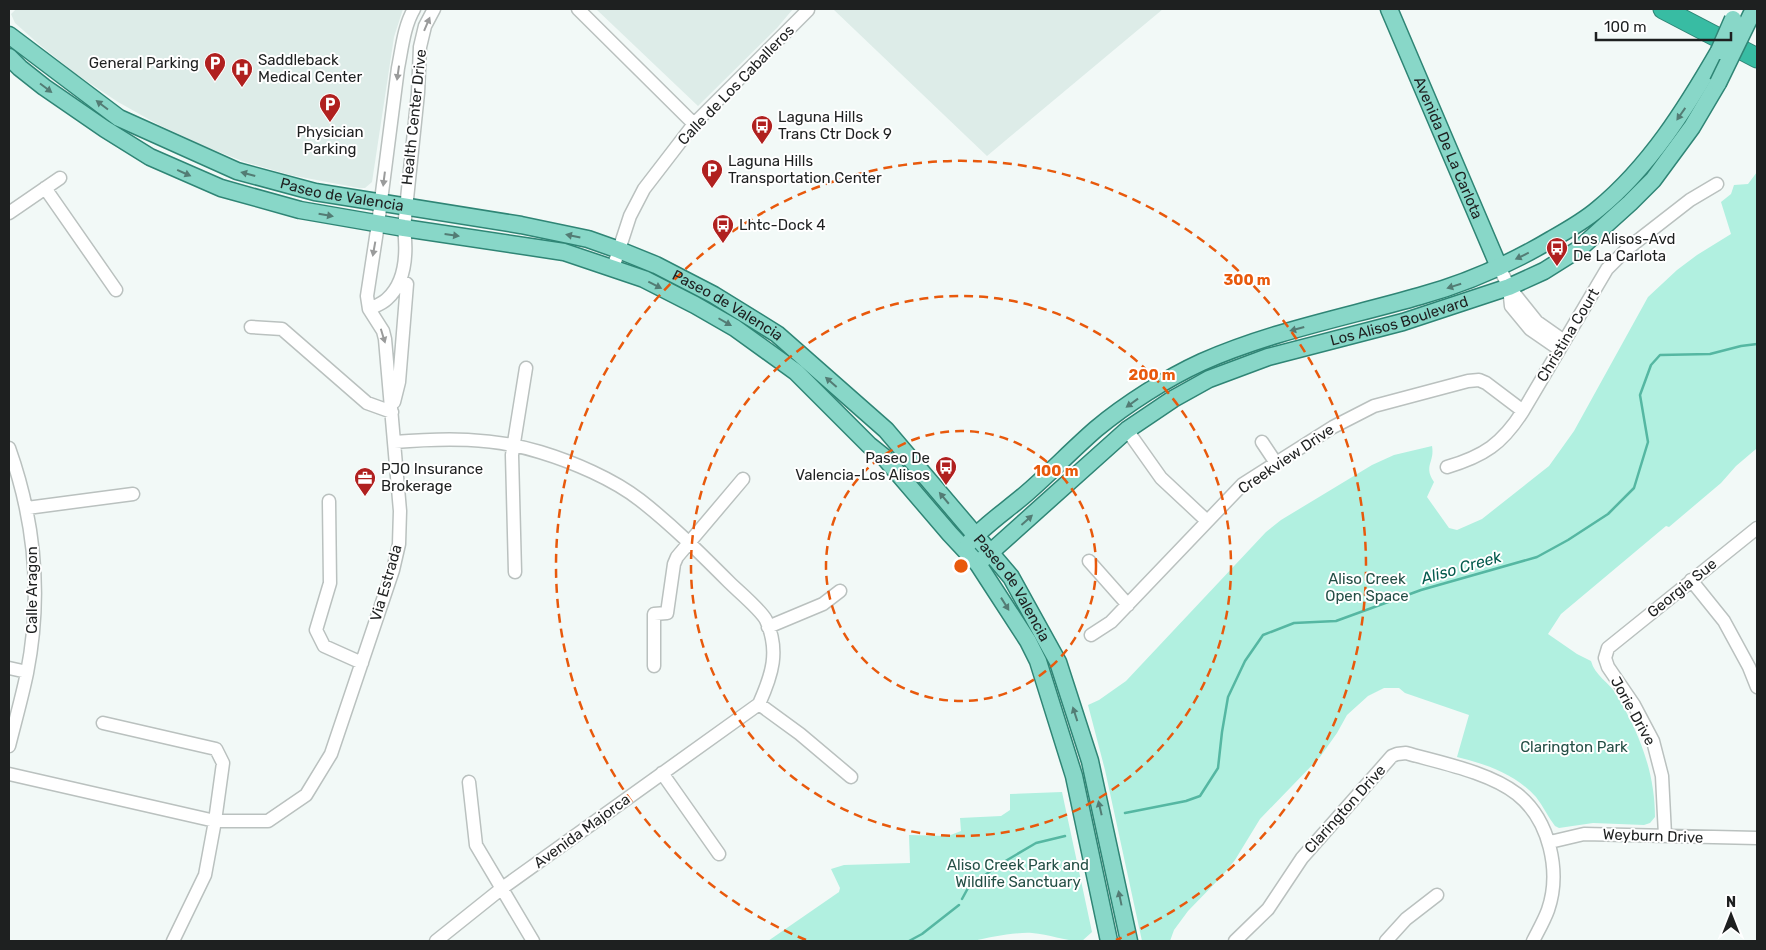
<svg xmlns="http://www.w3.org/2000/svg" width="1766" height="950" font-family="Rubik,sans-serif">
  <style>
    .built { fill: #ddece8 }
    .green { fill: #b1f0e0 }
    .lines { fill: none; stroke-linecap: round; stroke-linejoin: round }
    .stream { stroke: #55b7a2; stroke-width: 2.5 }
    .minor-casing { stroke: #bac1bf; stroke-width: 15 }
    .major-casing { stroke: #2f8575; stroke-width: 19 }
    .highway-casing { stroke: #2f8575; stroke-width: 21 }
    .minor { stroke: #fff; stroke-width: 12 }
    .major { stroke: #88d7c8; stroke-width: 16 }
    .highway { stroke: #38bca3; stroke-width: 19 }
    .major-bridge-casing { stroke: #2f8575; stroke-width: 19; stroke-linecap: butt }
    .major-bridge { stroke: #88d7c8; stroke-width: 16 }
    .oneway { fill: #9a9b9b }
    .oneway2 { fill: #537c74 }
    .ring { fill: none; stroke: #e8590c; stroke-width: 2.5; stroke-dasharray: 9 6 }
    .labels { text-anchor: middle; stroke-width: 4; stroke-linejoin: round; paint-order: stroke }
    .poi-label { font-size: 15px; fill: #1e2020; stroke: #fff; text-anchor: start }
    .street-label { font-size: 15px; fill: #1e2020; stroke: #fff }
    .park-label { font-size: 15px; fill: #244f46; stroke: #fff }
    .water-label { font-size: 16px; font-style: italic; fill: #045b4d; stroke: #fff }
    .centre { fill: #e8590c; stroke: #fff; stroke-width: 2.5 }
    .ring-label { font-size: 15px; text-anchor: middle; font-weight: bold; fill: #e8590c; stroke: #fff; stroke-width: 4; stroke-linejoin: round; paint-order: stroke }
  </style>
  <rect width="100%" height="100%" fill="#f2f9f7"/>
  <path class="built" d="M16,9H403L394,37L372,182L365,188H359L290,175L245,162L206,147L159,125L118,102L76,74L41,46L15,23L11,14Z
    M596,9H793L777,28L698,106Z
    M833,9H1163L987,156Z"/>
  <path class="green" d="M1757,172L1756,449L1736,466L1721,483L1669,527L1666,526L1561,614L1548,634L1577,654L1591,661C1595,676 1609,682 1616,694C1639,732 1655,772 1655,817L1650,823L1644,825L1593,823L1559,828L1555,826C1548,817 1543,806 1536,797C1515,774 1486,764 1457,757L1469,715L1405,693L1399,688H1384L1368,696L1347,715L1337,733L1320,757L1260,819L1235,860L1222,876L1188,911L1174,930L1170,941H1142L1105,770L1088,705L1099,700L1126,681L1266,532L1281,520L1372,465L1394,455L1432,446C1435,462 1423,466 1434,482L1427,497L1449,528L1457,530L1482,519L1549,466L1574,431L1648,297L1677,270L1697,255L1731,234L1721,202L1731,194L1734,185L1748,184Z
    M1062,792L1092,932L1082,941C1064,941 1049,934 1032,933C1017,932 989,937 974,941H768L839,892L840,888L831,869L844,865L910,863L909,835L948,836L961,831L960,818L1001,816L1010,810V794Z"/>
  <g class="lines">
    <path class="stream" d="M1125,813L1186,801L1200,796L1218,768L1222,732L1228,697L1245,661L1263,635L1294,623L1336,621L1421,590L1537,557L1568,540L1608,514L1634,488L1648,442L1640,395L1651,365L1660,355L1710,354L1741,346L1757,344
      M962,899L968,888L997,866L1036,843L1065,836
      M909,941L922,934L959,905"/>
    <g class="minor-casing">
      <path id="minor" d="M578,9L694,124
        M45,188L116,290
        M9,213L60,178
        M1499,267L1509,287L1537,322L1564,341
        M613,268L630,216L644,189L694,124L808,10
        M1509,287L1511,306L1530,329L1559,349
        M369,309C375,306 382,304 387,299C406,282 407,252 404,228L418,93L420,47L425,26L434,9
        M251,327L282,329L367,403L392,412
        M394,402L399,382L407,284L401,280
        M1127,430L1161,478L1207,521
        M394,442C444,438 492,437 540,452C573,462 613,479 640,500C672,525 700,553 729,582C738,591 761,610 766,620C780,651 772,675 759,704L501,889L436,941
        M1262,442L1276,463
        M9,448C35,521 42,597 27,673C22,697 15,722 9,746
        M1447,467C1484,456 1502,444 1523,411L1607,269L1627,249L1690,200L1717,184
        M329,501L330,583L316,630L324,646L362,663
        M27,508L133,494
        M1089,561L1128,605
        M515,572L512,455L526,368
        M1691,580L1724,621L1749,667L1757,687
        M768,627L823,604L840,591
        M1091,635L1111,622L1243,484L1333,427L1374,406L1468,381L1479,380L1486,383L1523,411
        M654,666V614L667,613L674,564L677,557L743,479
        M9,668L27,672
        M759,704L800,734L851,777
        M103,723L216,749L223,763L215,821L205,875L173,941
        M662,773L719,854
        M9,774L215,821H268L306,795L331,754L393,570L399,544L400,511L385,339L383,331L369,309L367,296L378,224L398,68C402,48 404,26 414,9
        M469,782L476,845L533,941
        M1665,835L1662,776L1653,741L1634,705L1608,667L1605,658L1608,648L1757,528
        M1550,842L1584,834L1757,838
        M1235,941L1268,909L1302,858L1392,756L1397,754L1406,753C1441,763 1489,772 1517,794C1550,820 1561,872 1548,910C1544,921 1538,931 1533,941
        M1386,941L1406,919L1437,895"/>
    </g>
    <g class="major-casing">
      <g id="major">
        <path id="s1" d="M1389,9L1499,267"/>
        <path id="s2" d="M9,35L119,118L237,171L315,192L521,225L588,239L619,250L656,265L714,295L777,334L886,430L1011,577L1058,662L1090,761L1129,941"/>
        <path d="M9,57L20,68L44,87L105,129L150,157L221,188L300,210L404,228L564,252L644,279L695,305L735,328L796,372L869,445L884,457L950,534L978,564L1028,641L1038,661L1074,776L1109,941"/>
        <path d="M968,544C985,524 1009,509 1028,492C1051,472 1073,449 1096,429C1126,404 1167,378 1202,362C1272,331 1347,317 1420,296C1467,283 1510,264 1552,239C1568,230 1584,221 1598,209C1650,166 1686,108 1719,51"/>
        <path id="s3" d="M983,559L1127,430L1173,399L1209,379L1268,357L1403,322L1509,287L1544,271L1579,249L1630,203L1653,180L1692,127L1718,83"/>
      </g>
    </g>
    <g class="highway-casing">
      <path id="highway" d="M1663,9L1757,58"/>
    </g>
    <use href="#minor" class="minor"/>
    <use href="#major" class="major"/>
    <use href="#highway" class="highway"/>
    <g class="major-bridge-casing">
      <path id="major-bridge" d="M1719,51L1733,19
        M1718,83L1754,9"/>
    </g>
    <use href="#major-bridge" class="major-bridge"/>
  </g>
  <defs><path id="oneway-solid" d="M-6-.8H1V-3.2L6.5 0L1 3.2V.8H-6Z" transform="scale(1.25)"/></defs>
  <g class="oneway">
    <use href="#oneway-solid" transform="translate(427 24) rotate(-67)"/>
    <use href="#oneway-solid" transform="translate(398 73) rotate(98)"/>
    <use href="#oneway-solid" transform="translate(384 179) rotate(97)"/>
    <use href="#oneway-solid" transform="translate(374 249) rotate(100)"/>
    <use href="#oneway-solid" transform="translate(383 336) rotate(73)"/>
  </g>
  <g class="oneway2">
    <use href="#oneway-solid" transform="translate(46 88) rotate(37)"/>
    <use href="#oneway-solid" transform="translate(102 105) rotate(-143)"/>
    <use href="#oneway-solid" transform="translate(1681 114) rotate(125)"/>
    <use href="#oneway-solid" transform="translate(184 173) rotate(24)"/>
    <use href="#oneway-solid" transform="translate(248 174) rotate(-165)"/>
    <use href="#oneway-solid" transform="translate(326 215) rotate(10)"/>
    <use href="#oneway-solid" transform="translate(452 235) rotate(8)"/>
    <use href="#oneway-solid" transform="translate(573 236) rotate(-168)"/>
    <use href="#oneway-solid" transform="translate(1522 256) rotate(154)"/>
    <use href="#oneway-solid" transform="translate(655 285) rotate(27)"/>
    <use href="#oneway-solid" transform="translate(1454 286) rotate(163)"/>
    <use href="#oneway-solid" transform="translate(725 322) rotate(30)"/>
    <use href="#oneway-solid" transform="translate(1297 329) rotate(165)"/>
    <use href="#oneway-solid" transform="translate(831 382) rotate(-139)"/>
    <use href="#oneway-solid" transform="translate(1132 403) rotate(144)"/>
    <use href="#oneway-solid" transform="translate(944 498) rotate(-130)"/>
    <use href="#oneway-solid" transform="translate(1027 520) rotate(-42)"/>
    <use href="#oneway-solid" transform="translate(1005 604) rotate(58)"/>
    <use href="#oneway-solid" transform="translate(1075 714) rotate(-108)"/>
    <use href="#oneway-solid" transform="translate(1100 808) rotate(-103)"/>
    <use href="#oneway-solid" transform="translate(1120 898) rotate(-102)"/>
  </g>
  <g class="ring">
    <circle cx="961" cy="566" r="135"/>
    <circle cx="961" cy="566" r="270"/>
    <path d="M806 940A405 405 0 1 1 1116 940"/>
  </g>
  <defs>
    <g id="parking-pin" transform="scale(1.125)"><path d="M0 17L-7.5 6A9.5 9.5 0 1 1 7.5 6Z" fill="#b0201f" stroke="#fff"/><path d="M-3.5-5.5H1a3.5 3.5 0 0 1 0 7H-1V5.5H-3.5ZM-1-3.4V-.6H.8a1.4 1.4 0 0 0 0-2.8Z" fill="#fff"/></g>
    <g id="hospital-pin" transform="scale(1.125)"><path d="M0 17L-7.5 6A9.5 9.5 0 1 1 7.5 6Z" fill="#b0201f" stroke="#fff"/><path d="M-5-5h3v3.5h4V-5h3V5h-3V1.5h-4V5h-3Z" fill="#fff"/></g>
    <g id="bus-pin" transform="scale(1.125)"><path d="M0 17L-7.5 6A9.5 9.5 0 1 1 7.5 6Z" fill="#b0201f" stroke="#fff"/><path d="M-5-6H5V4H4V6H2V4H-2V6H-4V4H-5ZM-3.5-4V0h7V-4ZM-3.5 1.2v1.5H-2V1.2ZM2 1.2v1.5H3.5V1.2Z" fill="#fff"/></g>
    <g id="office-pin" transform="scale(1.125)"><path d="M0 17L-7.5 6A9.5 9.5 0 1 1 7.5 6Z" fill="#b0201f" stroke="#fff"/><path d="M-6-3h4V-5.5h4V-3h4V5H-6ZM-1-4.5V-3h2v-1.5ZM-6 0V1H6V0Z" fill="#fff"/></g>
  </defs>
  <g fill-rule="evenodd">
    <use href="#parking-pin" x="215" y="63"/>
    <use href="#hospital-pin" x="242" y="69"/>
    <use href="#parking-pin" x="330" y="104"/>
    <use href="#bus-pin" x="762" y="126"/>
    <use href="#parking-pin" x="712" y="170"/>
    <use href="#bus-pin" x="723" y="225"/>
    <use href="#bus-pin" x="1557" y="248"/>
    <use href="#bus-pin" x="946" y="467"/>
    <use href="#office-pin" x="365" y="478"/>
  </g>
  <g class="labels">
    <g class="poi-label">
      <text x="258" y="65">Saddleback<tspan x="258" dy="17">Medical Center</tspan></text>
      <text x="199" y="68" text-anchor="end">General Parking</text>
      <text x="778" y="122">Laguna Hills<tspan x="778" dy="17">Trans Ctr Dock 9</tspan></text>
      <text x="330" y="137" text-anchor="middle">Physician<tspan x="330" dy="17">Parking</tspan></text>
      <text x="728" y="166">Laguna Hills<tspan x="728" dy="17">Transportation Center</tspan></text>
      <text x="739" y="230">Lhtc-Dock 4</text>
      <text x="1573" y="244">Los Alisos-Avd<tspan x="1573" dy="17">De La Carlota</tspan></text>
      <text x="930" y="463" text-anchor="end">Paseo De<tspan x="930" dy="17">Valencia-Los Alisos</tspan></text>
      <text x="381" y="474">PJO Insurance<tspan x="381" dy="17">Brokerage</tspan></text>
    </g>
    <g class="street-label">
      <text transform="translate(736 85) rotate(-46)" y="5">Calle de Los Caballeros</text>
      <text transform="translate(414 117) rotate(-84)" y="5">Health Center Drive</text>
      <text dy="5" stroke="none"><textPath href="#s1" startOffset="151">Avenida De La Carlota</textPath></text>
      <text dy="5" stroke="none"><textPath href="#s2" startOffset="375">Paseo de Valencia</textPath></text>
      <text dy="5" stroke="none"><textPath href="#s2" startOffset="780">Paseo de Valencia</textPath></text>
      <text dy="5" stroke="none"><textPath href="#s3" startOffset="489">Los Alisos Boulevard</textPath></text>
      <text transform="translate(1568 335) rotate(-59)" y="5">Christina Court</text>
      <text transform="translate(1286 459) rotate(-34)" y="5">Creekview Drive</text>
      <text transform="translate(386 583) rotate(-74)" y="5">Via Estrada</text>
      <text transform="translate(1682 588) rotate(-39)" y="5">Georgia Sue</text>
      <text dy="5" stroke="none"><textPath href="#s2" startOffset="1185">Paseo de Valencia</textPath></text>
      <text transform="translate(32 590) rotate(-90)" y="5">Calle Aragon</text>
      <text transform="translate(1633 711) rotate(61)" y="5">Jorie Drive</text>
      <text transform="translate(1345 809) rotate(-48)" y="5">Clarington Drive</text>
      <text transform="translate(582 831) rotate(-36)" y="5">Avenida Majorca</text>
      <text transform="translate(1653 836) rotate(2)" y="5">Weyburn Drive</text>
    </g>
    <g class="park-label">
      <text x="1367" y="584">Aliso Creek<tspan x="1367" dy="17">Open Space</tspan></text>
      <text x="1574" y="752">Clarington Park</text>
      <text x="1018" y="870">Aliso Creek Park and<tspan x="1018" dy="17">Wildlife Sanctuary</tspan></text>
    </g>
    <g class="water-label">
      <text transform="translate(1461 567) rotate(-16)" y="6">Aliso Creek</text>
    </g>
  </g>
  <circle cx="961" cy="566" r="8" class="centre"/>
  <g class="ring-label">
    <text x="1247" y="285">300 m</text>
    <text x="1152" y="380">200 m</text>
    <text x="1056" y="476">100 m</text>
  </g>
  <rect width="1766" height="950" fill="none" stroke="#1e2020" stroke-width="20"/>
  <g transform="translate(1731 915)" stroke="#ffffff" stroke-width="4" paint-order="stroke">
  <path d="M0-4L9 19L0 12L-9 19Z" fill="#1e2020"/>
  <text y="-8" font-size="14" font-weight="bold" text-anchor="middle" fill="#1e2020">N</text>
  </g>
  <path d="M1596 32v8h135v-8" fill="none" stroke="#1e2020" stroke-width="2.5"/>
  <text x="1604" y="32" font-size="15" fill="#1e2020" stroke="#ffffff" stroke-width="4" paint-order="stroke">100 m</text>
</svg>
